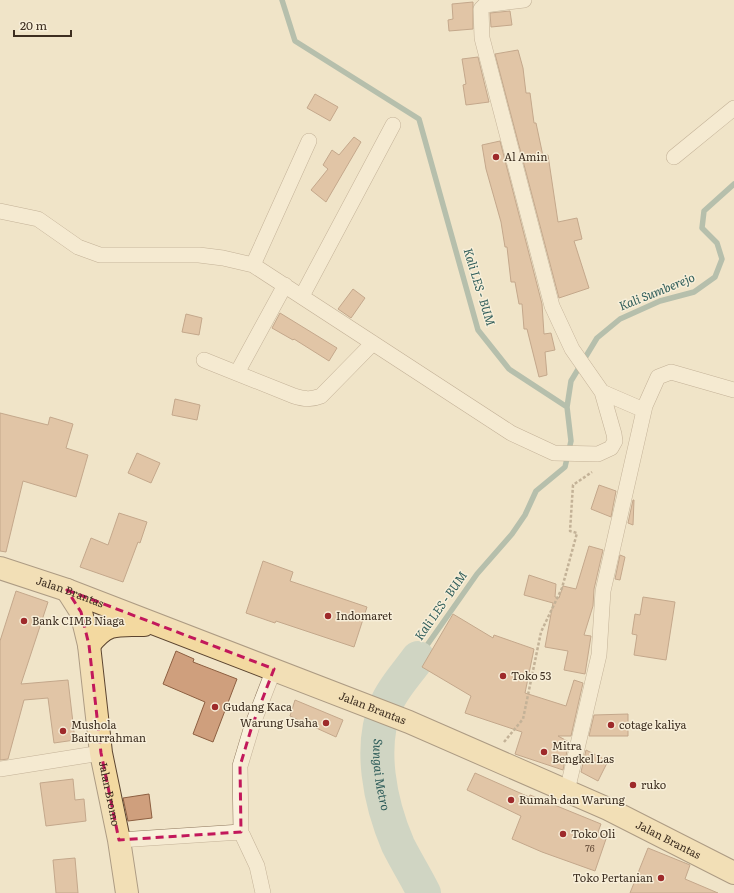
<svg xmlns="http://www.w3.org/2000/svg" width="734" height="893" font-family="Literata,serif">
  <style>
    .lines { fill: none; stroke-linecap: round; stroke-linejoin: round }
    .stream { stroke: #6f938a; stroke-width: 5.5 }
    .river { stroke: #a9c4bc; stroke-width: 34 }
    .building { fill: #cf9f7d; stroke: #8d5f41 }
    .minor-casing { stroke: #8d765c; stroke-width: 16 }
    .primary-casing { stroke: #5b4430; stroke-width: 24 }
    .path { stroke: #8d765c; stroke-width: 2.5; stroke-dasharray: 3 2; stroke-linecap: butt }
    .minor { stroke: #faf1dc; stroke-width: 15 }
    .primary { stroke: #f3d9a0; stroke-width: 22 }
    .marked { fill: none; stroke: #c2185b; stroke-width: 3; stroke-dasharray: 8 5; stroke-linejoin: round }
    .poi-dot { fill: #9e2a2b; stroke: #f7eed8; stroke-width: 1.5 }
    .labels { text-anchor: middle; stroke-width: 3; stroke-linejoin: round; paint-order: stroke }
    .number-label { font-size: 9px; fill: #624a37 }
    .poi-label { font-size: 11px; fill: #3d2e20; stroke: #f7eed8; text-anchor: start }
    .street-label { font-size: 11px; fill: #3d2e20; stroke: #f7eed8 }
    .water-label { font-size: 12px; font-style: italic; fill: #2f5d5a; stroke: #f7eed8 }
  </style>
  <rect width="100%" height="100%" fill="#f0e4c8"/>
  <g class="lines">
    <path class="stream" d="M282,0L295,41L419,119L478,330L509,369L567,407
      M418,658L477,574L512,534L525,515L536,491L565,467L571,441L567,407L571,381L597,338L620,319L660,301L694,292L715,277L722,259L717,243L702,228L704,211L734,184"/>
    <path class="river" id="s1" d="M418,658C409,671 393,688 387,703C368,746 380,803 398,845C406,861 416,877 424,893"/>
  </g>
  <path class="building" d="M473,2V29L449,31L448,20L453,19L452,4Z
    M510,11L512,25L491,27L490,13Z
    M518,50L523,68L526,93H530L534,123H536L543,156L548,155L558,222L577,218L582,239L574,241L589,288L559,298L495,54Z
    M478,57L489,102L466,105L463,85L466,84L462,59Z
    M315,94L338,107L330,121L307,108Z
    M354,137L361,142L326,202L311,190L328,169L323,165L332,150L339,155Z
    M500,141L542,304L544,334L551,333L555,350L545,352L547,375L539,377L527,329H524L522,304H519L515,282H511L507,247H505L501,222L486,169L482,145Z
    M353,289L365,298L351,318L338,309Z
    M280,313L337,348L329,361L294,339L293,340L272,328Z
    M186,314L202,318L199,335L182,332Z
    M175,399L200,405L197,420L172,415Z
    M0,413L48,425L50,417L73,424L66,448L88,455L76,497L23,481L6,552L0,551Z
    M137,453L160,463L151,483L128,473Z
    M599,485L616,491L611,517L591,509Z
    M633,500H634L633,525L628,523Z
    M119,513L147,522L140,543L138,542L123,582L80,567L91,538L108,545Z
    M589,546L603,550L594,589L593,606L584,635L591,636L585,674L564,670L568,651L545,647L553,603L524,595L529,575L556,584L555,597L559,598L563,586L576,589Z
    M620,555L625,557L620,580L615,579Z
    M263,561L293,572L290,581L367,607L354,647L276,621L275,623L246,613Z
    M16,591L48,602L21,684L68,680L75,740L54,743L48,698L24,700L8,759L0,760V641Z
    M643,597L675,602L666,660L634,655L637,635L632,634L635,614L640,615Z
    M453,614L493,638L494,635L534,649L525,693L566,706L574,680L583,683L571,736H558L569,742L563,770L515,754L522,732L465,713L471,696L422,667Z
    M176,651L194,659L193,662L237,679L213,742L193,734L205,702L163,684Z
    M295,700L343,720L336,737L290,716Z
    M628,714V736H589L594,715Z
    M586,750L608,761L598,781L581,772Z
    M475,773L529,797L530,795L601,824L598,832L607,836L595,871L542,852L512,839L521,816L467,790Z
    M73,779L75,800L84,799L86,821L46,826L40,783Z
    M149,794L152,818L128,821L123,798Z
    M648,848L690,865L685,879L718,893H630Z
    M75,858L78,893H56L53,860Z"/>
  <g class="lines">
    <g class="minor-casing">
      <path id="minor" d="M674,157L734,108
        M0,211L38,219L78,247L100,255H199L223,258L253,265L511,433L554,453L598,454L611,448L615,441L614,434L602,392L572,349L552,306L482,38L481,9L485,5L524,0
        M253,265L309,141
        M302,296L393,125
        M204,360L294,396C304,399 311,400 321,396L373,343
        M237,373L285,285
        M602,392L639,408L645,406L658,377L671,372L734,390
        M0,769L101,753
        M567,791L599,655L603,591L645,406
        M241,832L240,766L252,726L274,669
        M119,840L241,832L257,866L263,893"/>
    </g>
    <g class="primary-casing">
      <g id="primary">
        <path id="s2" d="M0,568L67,590L409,722L608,809L734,873"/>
        <path id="s3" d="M67,590L81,612L89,645L101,753L119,840L127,893"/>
        <path d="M89,645C107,622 116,625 144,625"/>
      </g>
    </g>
    <path class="path" d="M504,742L523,719L541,632L562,588L577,533L570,531L573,485L592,472"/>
    <use href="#minor" class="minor"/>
    <use href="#primary" class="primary"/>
  </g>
  <path d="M0 0H734V893H0ZM67,590L274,669L252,726L240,766L241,832L119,840L101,753L89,645L81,612Z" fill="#f0e4c8" fill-opacity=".55" fill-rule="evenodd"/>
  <path class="marked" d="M67,590L274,669L252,726L240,766L241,832L119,840L101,753L89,645L81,612Z"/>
  <g class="poi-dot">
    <circle cx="496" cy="157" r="4"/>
    <circle cx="328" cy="616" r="4"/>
    <circle cx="24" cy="621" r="4"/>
    <circle cx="503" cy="676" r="4"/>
    <circle cx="215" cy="707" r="4"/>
    <circle cx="326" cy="723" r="4"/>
    <circle cx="611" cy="725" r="4"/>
    <circle cx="63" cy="731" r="4"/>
    <circle cx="544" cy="752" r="4"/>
    <circle cx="633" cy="785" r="4"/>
    <circle cx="511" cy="800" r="4"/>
    <circle cx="563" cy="834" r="4"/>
    <circle cx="661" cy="878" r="4"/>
  </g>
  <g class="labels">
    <g class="number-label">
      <text x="590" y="852">76</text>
    </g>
    <g class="poi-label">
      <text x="504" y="161">Al Amin</text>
      <text x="336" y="620">Indomaret</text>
      <text x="32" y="625">Bank CIMB Niaga</text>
      <text x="511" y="680">Toko 53</text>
      <text x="223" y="711">Gudang Kaca</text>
      <text x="318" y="727" text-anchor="end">Warung Usaha</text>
      <text x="71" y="729">Mushola<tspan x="71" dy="13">Baiturrahman</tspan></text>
      <text x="619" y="729">cotage kaliya</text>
      <text x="552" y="750">Mitra<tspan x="552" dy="13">Bengkel Las</tspan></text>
      <text x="641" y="789">ruko</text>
      <text x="519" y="804">Rumah dan Warung</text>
      <text x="571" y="838">Toko Oli</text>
      <text x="653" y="882" text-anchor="end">Toko Pertanian</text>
    </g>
    <g class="street-label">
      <text dy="4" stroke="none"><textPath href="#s2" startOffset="74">Jalan Brantas</textPath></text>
      <text dy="4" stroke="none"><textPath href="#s2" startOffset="398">Jalan Brantas</textPath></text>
      <text dy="4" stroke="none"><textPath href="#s3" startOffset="210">Jalan Bromo</textPath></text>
      <text dy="4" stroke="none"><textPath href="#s2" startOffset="722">Jalan Brantas</textPath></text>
    </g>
    <g class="water-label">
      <text transform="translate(479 287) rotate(73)" y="4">Kali LES - BUM</text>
      <text transform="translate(657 292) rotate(-22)" y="4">Kali Sumberejo</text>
      <text transform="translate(441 606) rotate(-55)" y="4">Kali LES - BUM</text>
      <text dy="4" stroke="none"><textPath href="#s1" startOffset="128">Sungai Metro</textPath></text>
    </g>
  </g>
  <path d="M14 30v6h57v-6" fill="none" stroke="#3d2e20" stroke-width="2"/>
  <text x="20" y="30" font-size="12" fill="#3d2e20" stroke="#f7eed8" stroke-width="3" paint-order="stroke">20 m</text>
</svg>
